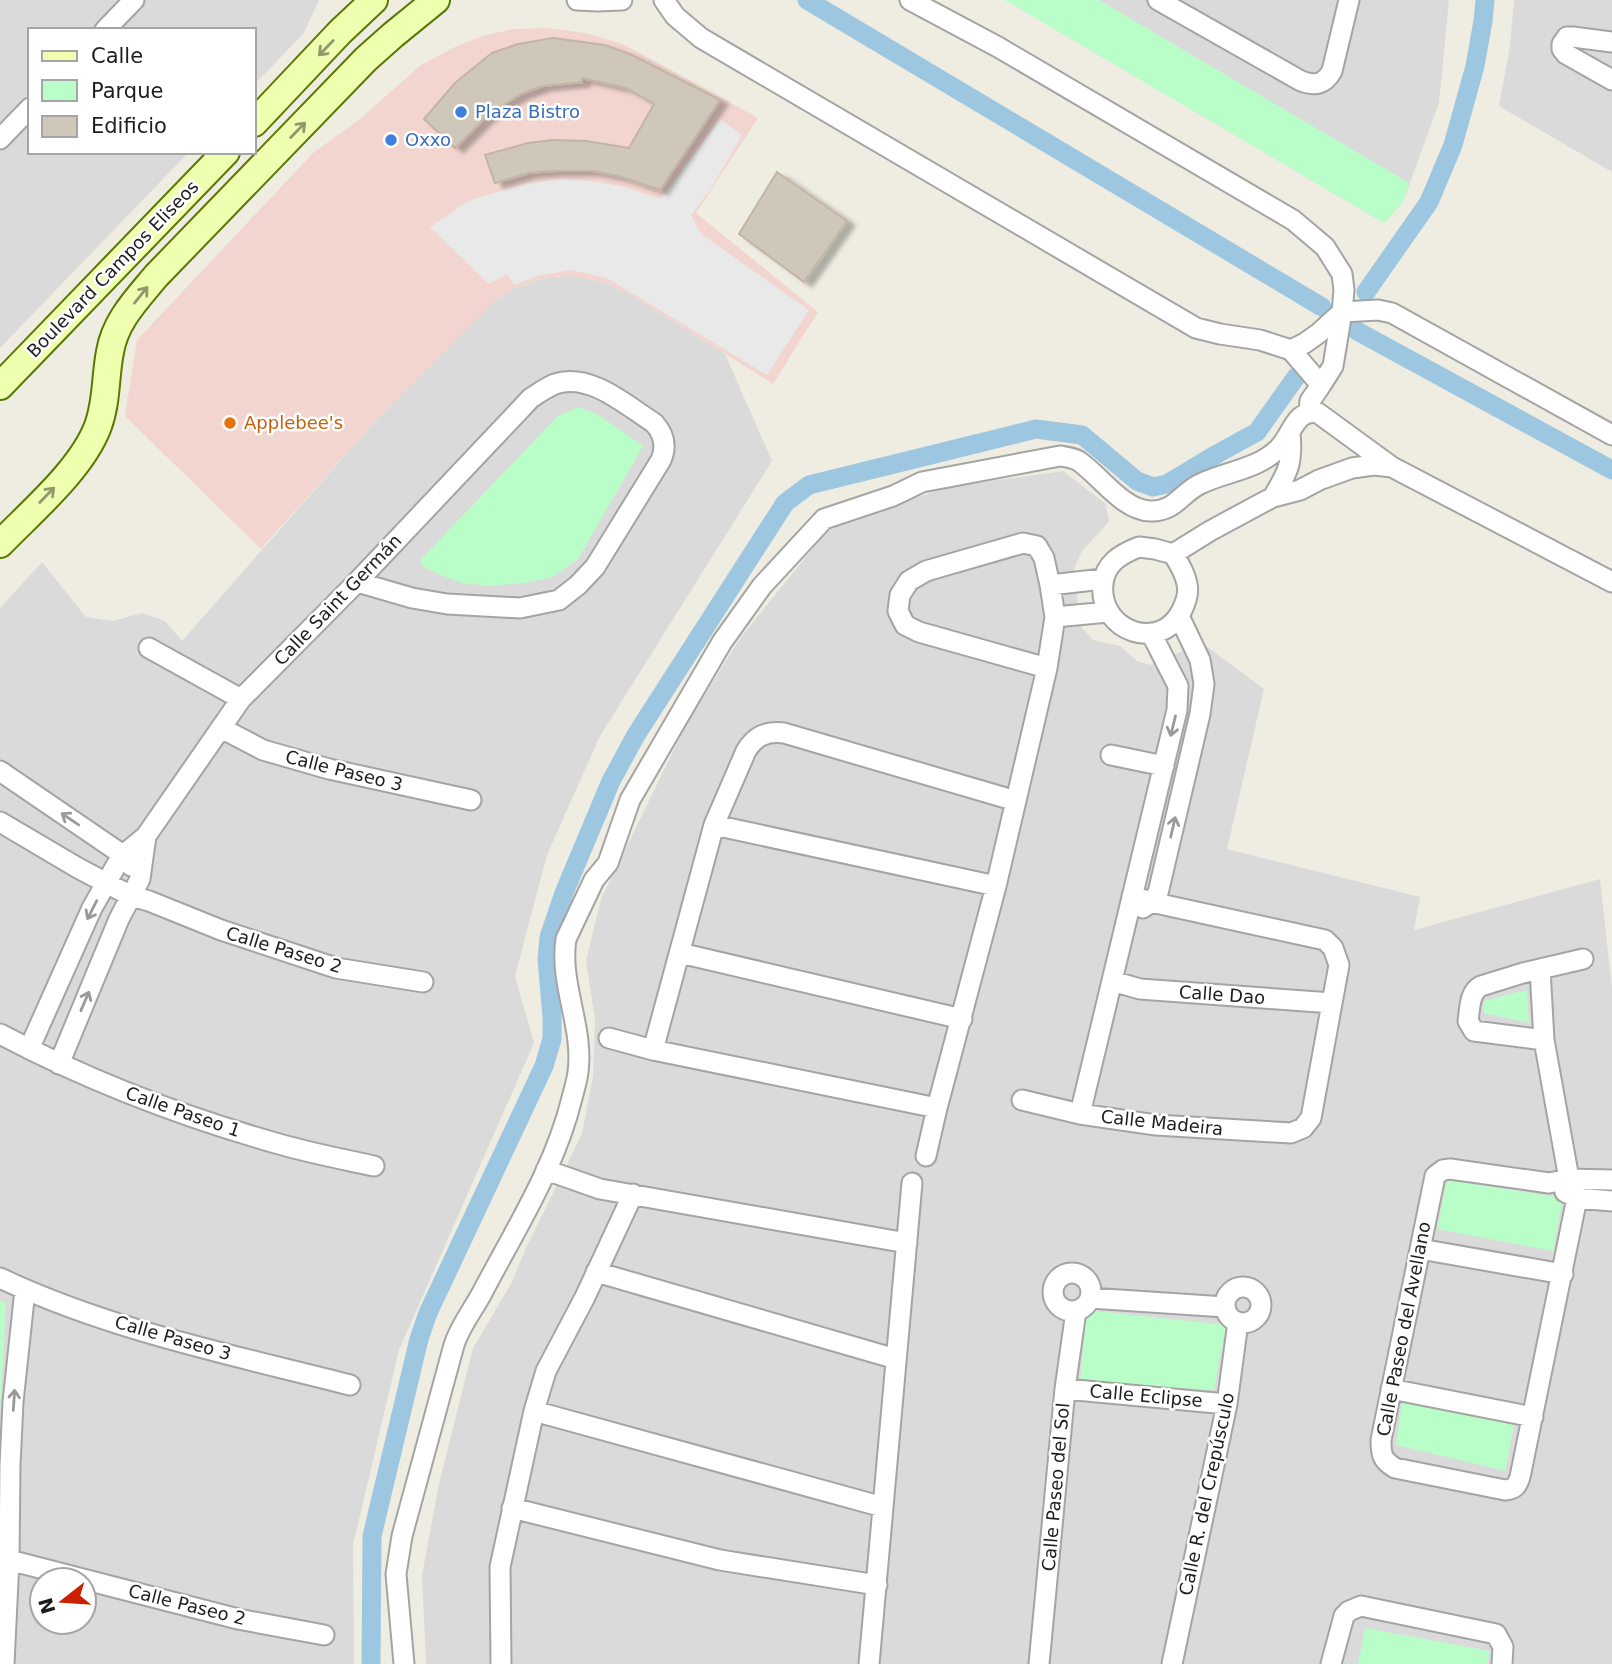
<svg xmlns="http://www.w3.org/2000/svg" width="1612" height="1664" font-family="'DejaVu Sans',sans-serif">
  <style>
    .residential { fill: #dbdada; fill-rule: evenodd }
    .commercial { fill: #f2d5cf }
    .park { fill: #b9fec9 }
    .parking { fill: #e9e9e9 }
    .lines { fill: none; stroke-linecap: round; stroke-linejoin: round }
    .canal { stroke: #9dc7e1; stroke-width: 19 }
    .building { fill: #cfc7ba; stroke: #c2b5a3; stroke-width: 2; filter: url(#shadow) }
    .street-casing { stroke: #a4a4a4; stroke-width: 23 }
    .secondary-casing { stroke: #587800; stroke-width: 30 }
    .street { stroke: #fff; stroke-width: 19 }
    .secondary { stroke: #efffb0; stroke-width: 26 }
    .oneway { stroke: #90996e }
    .oneway2 { stroke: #999 }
    .shop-dot { fill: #3f7fe0; stroke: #fff; stroke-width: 2.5 }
    .food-dot { fill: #e8710a; stroke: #fff; stroke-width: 2.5 }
    .labels { text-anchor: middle; stroke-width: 5; stroke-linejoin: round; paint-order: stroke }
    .shop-label { font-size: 18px; fill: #366cbe; stroke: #fff; text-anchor: start }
    .street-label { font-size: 18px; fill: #1d1d1d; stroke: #fff }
    .food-label { font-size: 18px; fill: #c56008; stroke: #fff; text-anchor: start }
  </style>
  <defs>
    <filter id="shadow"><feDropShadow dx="8" dy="4.5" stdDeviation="2" flood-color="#0004"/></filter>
  </defs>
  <rect width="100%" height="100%" fill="#efede1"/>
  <path class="residential" d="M0,0H319L304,33L254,85V30H30V152H189L0,348Z
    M1005,0H1449L1439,103L1403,202L1384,223Z
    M1514,0H1612V172L1499,106L1510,46Z
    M574,276L607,283L631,295L725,354L772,461L600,736L547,855L515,976L534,1043L399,1350L353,1545L354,1664H0V608L42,562L86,617L113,621L142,613L165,621L182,641L368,429L492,303L514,288L547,277ZM42,1580H84V1622H42Z
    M1063,471L1106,504L1109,522L1082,551L1074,569L1081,627L1093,640L1120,646L1137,661L1150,665L1202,643L1264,689L1227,849L1420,897L1414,930L1600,879L1612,988V1664H426L422,1575L439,1484L473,1348L511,1284L526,1248L582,1134L593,1075L595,1019L586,961L601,899L687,723L741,637L831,526L948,487Z"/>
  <path class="commercial" d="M546,28L585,33L623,44L758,118L696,213L818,312L773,384L631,295L607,283L574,276L547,277L514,288L492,303L368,429L261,549L125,416L137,340L313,153L360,119L421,65L455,47L482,36L513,29Z"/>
  <path class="park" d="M1005,0H1099L1409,183L1403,202L1384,223Z
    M578,407L597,414L643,446L578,559L552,577L524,583L488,586L463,583L440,575L422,566L421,559L558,416Z
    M1527,990L1529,1023L1484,1013V1001Z
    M1447,1180L1563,1198L1553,1251L1437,1229Z
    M0,1301L6,1303L0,1412Z
    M1087,1310L1226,1325L1214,1390L1080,1382Z
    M1403,1396L1515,1420L1505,1471L1396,1445Z
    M1365,1628L1490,1651L1487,1664H1358Z"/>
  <path class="parking" d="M720,119L742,135L712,187L691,215L701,234L809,310L767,375L607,278L570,270L537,276L514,285L507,274L489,284L430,227L470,200L525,184L559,179L592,181L624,187L661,199Z"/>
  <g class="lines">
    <path class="canal" d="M807,0L1322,307
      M1366,292L1429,202L1453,145L1475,66L1483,21L1485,0
      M1357,331L1612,470
      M371,1664L372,1536L419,1339L428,1313L544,1066L552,1039V1017L547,959L549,937L564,893L611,781L636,735L785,503L809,485L1036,429L1082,435L1137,481L1153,487L1167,484L1217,454L1257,432L1296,377"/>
  </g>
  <path class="building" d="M553,38L605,45L632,55L720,100L660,190L622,177L593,171H555L529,173L495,183L485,155L528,143L552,140L586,141L629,148L654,104L626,88L582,78V82L543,86L521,94L500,107L485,118L455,148L424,119L455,83L492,53L518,44Z
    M777,172L847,221L804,282L739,234Z"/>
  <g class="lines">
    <g class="street-casing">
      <path id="street" d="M577,0L598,1L622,0
        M664,0L675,16L701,38L1196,328L1220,334L1260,340L1291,350L1321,385L1310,401L1309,411
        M910,0L998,47L1293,220L1325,247L1342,274L1344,290L1342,312L1333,366L1321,385
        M1158,0L1301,81C1315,86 1324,85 1332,71L1349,0
        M105,30L134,0
        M1612,42L1573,37H1567L1562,44V49L1566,54L1612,80
        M0,139L30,108
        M1291,350L1305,343L1319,333L1342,312L1378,310L1392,313L1612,435
        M1273,497C1288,472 1293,463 1290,433
        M1139,547L1155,549L1173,554C1179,563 1185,573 1187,584C1189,593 1186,602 1182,610C1161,654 1098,631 1103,584C1105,563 1121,554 1139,547Z
        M1173,554L1210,531L1273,497L1300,490L1319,480L1352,468L1374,465L1392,467
        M1050,585L1103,579
        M1055,617L1108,612
        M149,648L241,699
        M221,728L263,750L329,769L471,800
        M1111,755L1164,766
        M0,771L123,855L131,866
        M0,822L78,868L131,896L149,901L221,930L336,968L423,982
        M714,825L996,886
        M1143,908L1151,902L1158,893L1200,714L1204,684L1200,660L1179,616
        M680,953L962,1019
        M1540,969L1544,1040L1569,1179L1577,1198L1520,1477C1517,1486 1515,1489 1505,1490L1395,1468C1382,1460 1381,1455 1381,1440L1435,1176L1443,1170L1450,1169L1549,1183L1569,1179L1612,1180
        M1112,981L1140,989L1332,1003
        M0,1034C89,1081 183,1117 279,1144C310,1153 342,1159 374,1166
        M609,1038L653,1050L937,1108
        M1544,1040L1474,1031L1468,1021C1470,1009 1469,992 1481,986L1523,973L1583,959
        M29,1049L92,908L117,864L123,855L146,836L241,699L357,582L531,398C539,393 547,387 555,384C590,372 627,406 654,423C664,434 667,446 661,460L595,567L578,585L559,600L520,608L447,604L412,598L357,582
        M653,1050L714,825L746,751C755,736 766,731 784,733L1016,801
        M59,1064L119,919L140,879L146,836
        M1022,1100L1080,1114L1156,1125L1291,1133L1303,1128L1311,1118L1339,965L1333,948L1325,940L1151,902L1132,896
        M1080,1114L1177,710L1178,686L1151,633
        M926,1156L937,1108L996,886L1047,668L1055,617L1050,585L1044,558L1037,546L1023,543L926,571L909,581L900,595L898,611L905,625L919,632L1047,668
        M546,1170L600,1189L907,1243
        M1565,1192L1577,1198L1612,1201
        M1420,1249L1563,1274
        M596,1272L896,1359
        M1053 1292a19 19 0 1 1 38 0a19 19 0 1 1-38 0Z
        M0,1278C110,1330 232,1355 350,1385
        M1225 1305a18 18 0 1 1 36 0a18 18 0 1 1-36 0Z
        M1090,1298L1225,1307
        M1065,1389L1227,1404
        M1391,1389L1533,1417
        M534,1411L883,1507
        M512,1508L720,1560L877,1585
        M9,1560L238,1619L324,1635
        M4,1664L9,1560L10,1465L13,1402L25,1290
        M404,1664L396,1574L402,1536L454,1345C460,1326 473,1310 482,1293C515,1230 555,1168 572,1098C574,1090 577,1081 578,1072C584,1027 559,984 566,939L594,880L608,863L630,800L722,642L762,586L824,519L893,496L922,482L1060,456C1067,457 1075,458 1080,462C1101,477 1123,510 1150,511C1175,512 1181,493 1200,484C1227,471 1256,470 1278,449C1292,436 1295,408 1318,413L1392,467L1612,582
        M501,1664L500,1567L534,1411L546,1371L585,1297L633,1194
        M869,1664L912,1183
        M1039,1664L1065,1389L1076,1311
        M1172,1664L1227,1404L1238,1322
        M1331,1664L1344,1616L1349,1611L1361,1606L1496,1634L1503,1647L1502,1664"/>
    </g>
    <g class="secondary-casing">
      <path id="secondary" d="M254,123L340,32L374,0
        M0,386L226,152
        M0,544C32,511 82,469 98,426C107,402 105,377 110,352C115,321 137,299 156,276L366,59L393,35L436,0"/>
    </g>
    <use href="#street" class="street"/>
    <use href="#secondary" class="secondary"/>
  </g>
  <defs><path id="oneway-shaft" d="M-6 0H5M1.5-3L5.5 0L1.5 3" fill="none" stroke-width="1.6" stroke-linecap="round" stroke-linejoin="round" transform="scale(1.75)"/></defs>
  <g class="oneway">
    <use href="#oneway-shaft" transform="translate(326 48) rotate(134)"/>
    <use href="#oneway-shaft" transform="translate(298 130) rotate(-46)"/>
    <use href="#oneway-shaft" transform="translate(141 295) rotate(-51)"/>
    <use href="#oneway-shaft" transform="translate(47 495) rotate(-46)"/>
  </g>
  <g class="oneway2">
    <use href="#oneway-shaft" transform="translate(1173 726) rotate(104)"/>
    <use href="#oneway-shaft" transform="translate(70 819) rotate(-146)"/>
    <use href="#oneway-shaft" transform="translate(1173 827) rotate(-77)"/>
    <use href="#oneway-shaft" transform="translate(92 910) rotate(117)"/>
    <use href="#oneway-shaft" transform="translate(85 1001) rotate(-67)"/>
    <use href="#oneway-shaft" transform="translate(14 1400) rotate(-86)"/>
  </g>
  <g class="shop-dot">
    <circle cx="461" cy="112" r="7"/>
    <circle cx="391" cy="140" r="7"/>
  </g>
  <circle class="food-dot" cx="230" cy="423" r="7"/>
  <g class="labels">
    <g class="shop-label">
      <text x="475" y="118">Plaza Bistro</text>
      <text x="405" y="146">Oxxo</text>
    </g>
    <g class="street-label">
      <text transform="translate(113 269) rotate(-46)" y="6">Boulevard Campos Eliseos</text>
      <text transform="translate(338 600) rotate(-46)" y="6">Calle Saint Germán</text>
      <text transform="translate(344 771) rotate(14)" y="6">Calle Paseo 3</text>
      <text transform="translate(284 950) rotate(17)" y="6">Calle Paseo 2</text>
      <text transform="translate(1222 995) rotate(4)" y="6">Calle Dao</text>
      <text transform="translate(183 1112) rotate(19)" y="6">Calle Paseo 1</text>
      <text transform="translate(1162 1123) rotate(6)" y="6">Calle Madeira</text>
      <text transform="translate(1404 1329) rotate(-79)" y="6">Calle Paseo del Avellano</text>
      <text transform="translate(173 1338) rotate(16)" y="6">Calle Paseo 3</text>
      <text transform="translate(1146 1396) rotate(5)" y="6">Calle Eclipse</text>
      <text transform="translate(1056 1487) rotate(-85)" y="6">Calle Paseo del Sol</text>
      <text transform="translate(1207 1494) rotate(-78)" y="6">Calle R. del Crepúsculo</text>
      <text transform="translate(187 1605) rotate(14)" y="6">Calle Paseo 2</text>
    </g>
    <g class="food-label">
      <text x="244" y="429">Applebee's</text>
    </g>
  </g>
  <rect x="28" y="28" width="228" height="126" fill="#ffffff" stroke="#a5a5a5" stroke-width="2"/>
  <rect x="42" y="51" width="35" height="10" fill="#efffb0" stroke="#a5a5a5" stroke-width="2"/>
  <text x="91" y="63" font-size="21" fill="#1d1d1d">Calle</text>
  <rect x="42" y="80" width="35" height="21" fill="#b9fec9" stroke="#a5a5a5" stroke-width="2"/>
  <text x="91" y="98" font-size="21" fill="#1d1d1d">Parque</text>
  <rect x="42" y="116" width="35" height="21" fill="#cfc7ba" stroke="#a5a5a5" stroke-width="2"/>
  <text x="91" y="133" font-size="21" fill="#1d1d1d">Edificio</text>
  <g transform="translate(63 1601) rotate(253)"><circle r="33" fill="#ffffff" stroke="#a5a5a5" stroke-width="2"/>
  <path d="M0-5L12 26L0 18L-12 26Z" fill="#ca1f00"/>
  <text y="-10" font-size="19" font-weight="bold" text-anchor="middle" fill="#1d1d1d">N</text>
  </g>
</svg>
